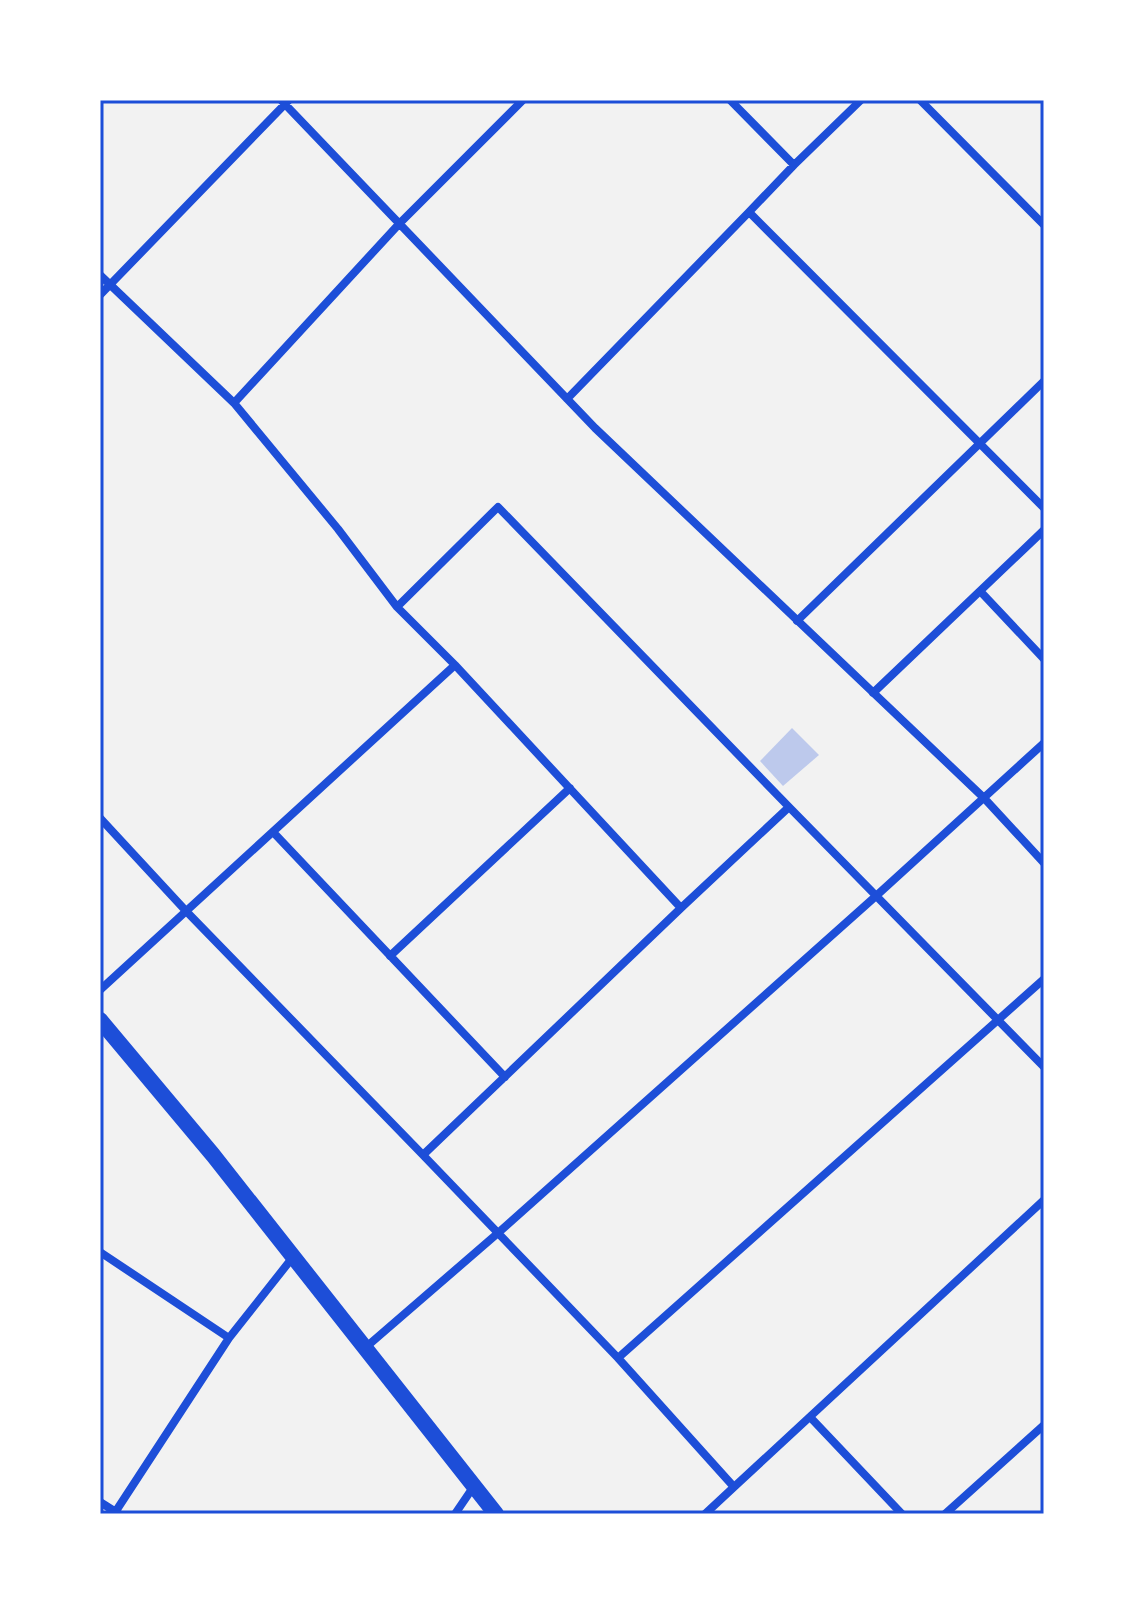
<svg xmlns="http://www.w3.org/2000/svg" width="1144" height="1614" font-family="Quicksand,sans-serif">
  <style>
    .building { fill: #bdc9ec }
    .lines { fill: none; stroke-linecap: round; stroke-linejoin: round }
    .minor { stroke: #1d4ed8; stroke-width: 8 }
    .secondary { stroke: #1d4ed8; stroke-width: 16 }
    .neatline { fill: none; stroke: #1d4ed8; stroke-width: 3 }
  </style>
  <rect width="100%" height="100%" fill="#f2f2f2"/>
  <path class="building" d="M792,728L819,755L783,786L760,761Z"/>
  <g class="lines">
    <path class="minor" d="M281,100L595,428L984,798L1044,863
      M730,100L794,165L861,100
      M920,100L1044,225
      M794,165L749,212L1044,508
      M100,275L234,403L338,529L397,607
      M100,295L289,100
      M567,399L749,212
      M234,403L399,224L523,100
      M980,591L1044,659
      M797,621L1044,381
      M455,665L397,607L498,507L789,807
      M873,693L1044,530
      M1044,743L876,896L498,1233L618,1358L1044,979
      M100,818L186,911L423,1155
      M273,832L505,1077
      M681,908L789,807L1044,1067
      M390,956L570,788
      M100,990L455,665L681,908L423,1155L498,1233L365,1348
      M100,1252L229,1338
      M618,1358L734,1487L1044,1200
      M810,1417L902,1514
      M100,1502L119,1514
      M114,1514L229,1338L293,1257
      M455,1514L474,1486
      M705,1514L734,1487
      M945,1514L1044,1425"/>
    <path class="secondary" d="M100,1020L213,1155L496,1514"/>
  </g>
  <rect width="1144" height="1614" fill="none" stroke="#ffffff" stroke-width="204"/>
  <rect x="102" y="102" width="940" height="1410" class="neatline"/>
</svg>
